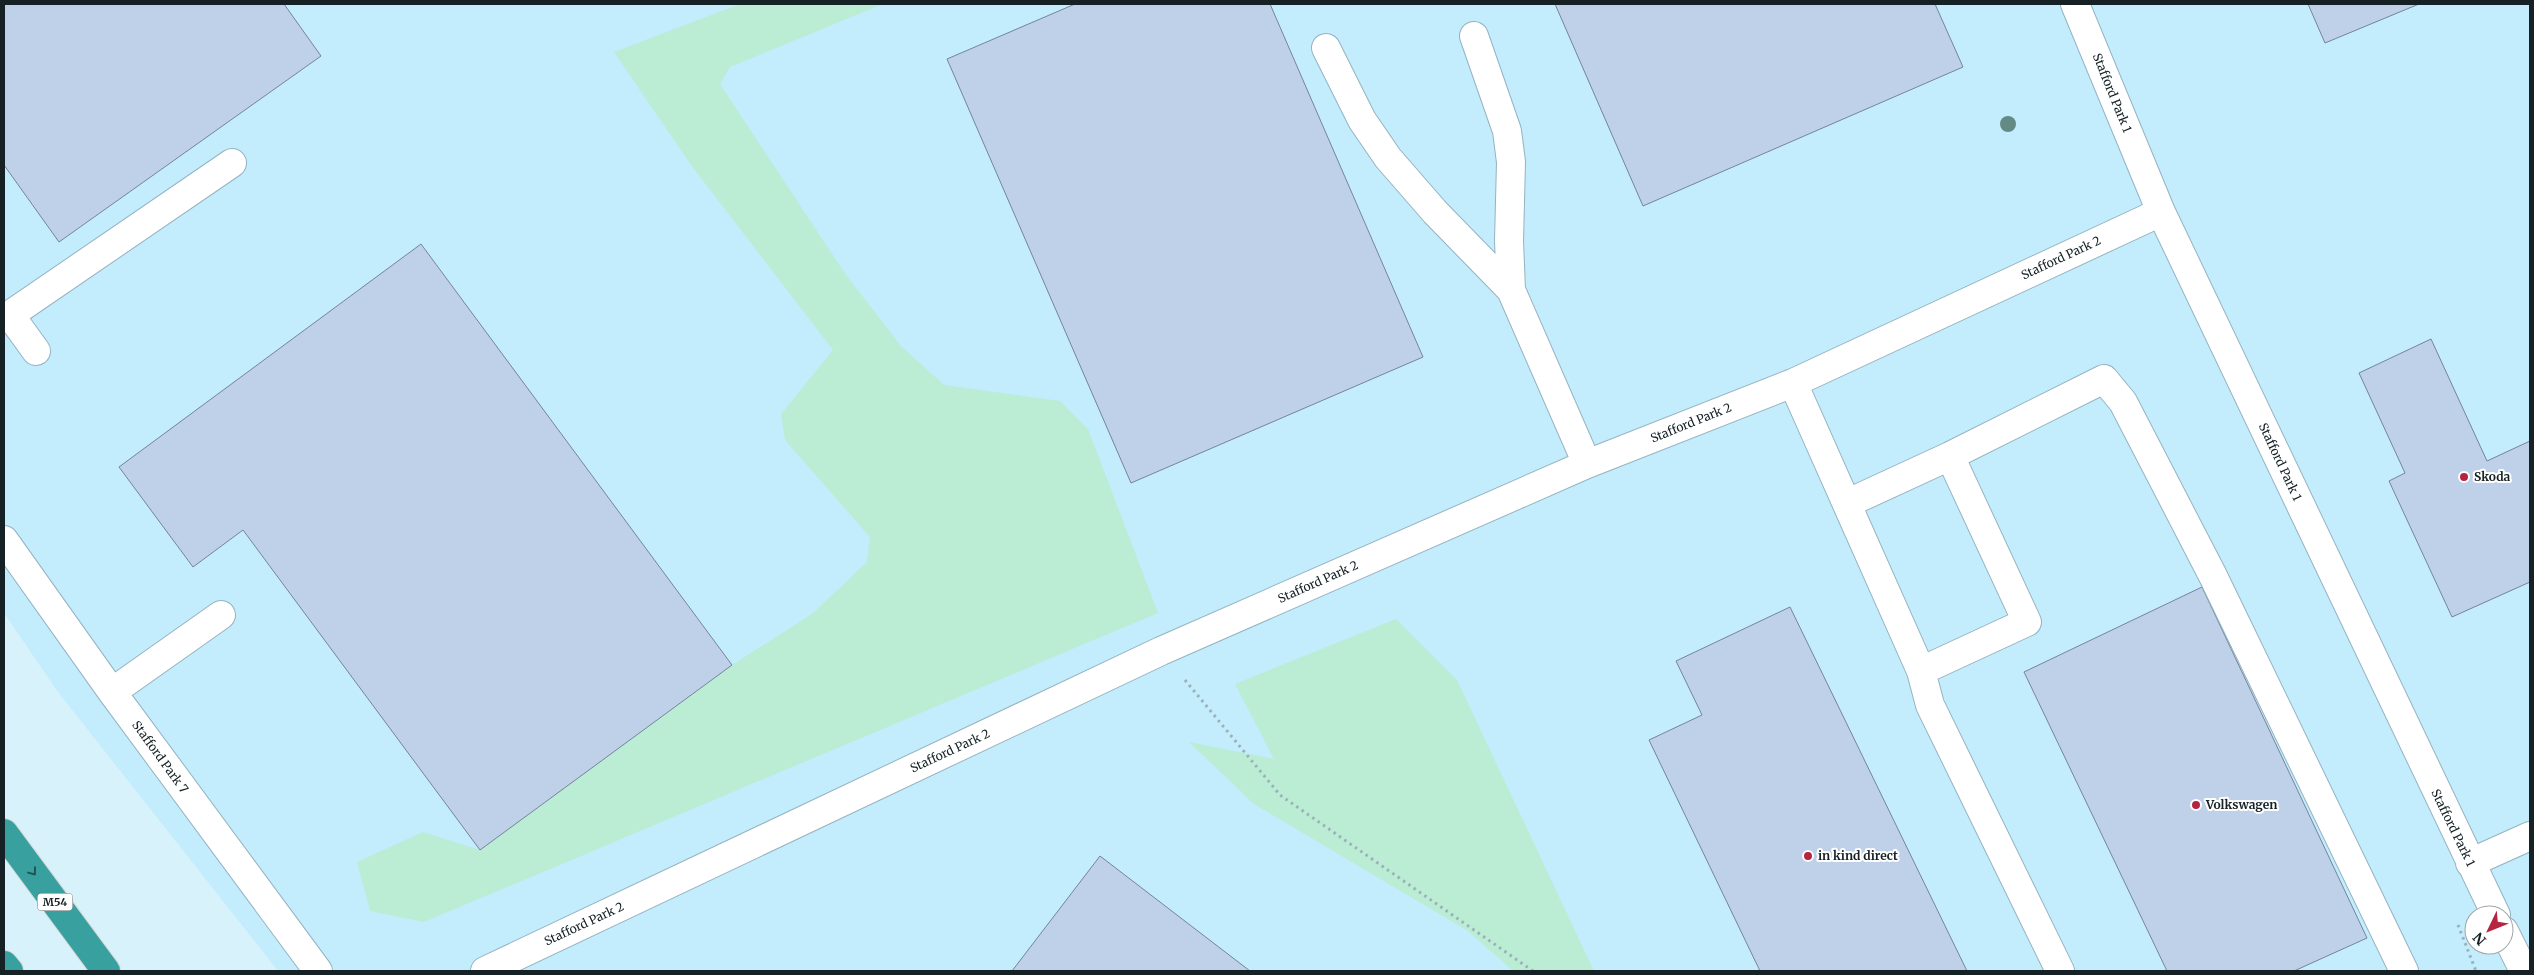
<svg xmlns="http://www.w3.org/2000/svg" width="2534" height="975" font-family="Merriweather,serif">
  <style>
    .built { fill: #c3ecfd; fill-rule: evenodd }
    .green { fill: #baedd4 }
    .building { fill: #bfd1e9; stroke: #74849a }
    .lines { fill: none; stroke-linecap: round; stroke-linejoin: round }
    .minor-casing { stroke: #95b3c0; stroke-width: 30 }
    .highway-casing { stroke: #d5d7d8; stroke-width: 30 }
    .path { stroke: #9bb1b9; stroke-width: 3; stroke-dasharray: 2.5 4; stroke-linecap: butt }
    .minor { stroke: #fff; stroke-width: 28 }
    .highway { stroke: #38a1a0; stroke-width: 28 }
    .tree { fill: #648a85 }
    .oneway { stroke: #235456 }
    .poi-dot { fill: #b62441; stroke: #fff; stroke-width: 2 }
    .labels { text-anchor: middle; stroke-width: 4; stroke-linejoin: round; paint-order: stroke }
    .shield { fill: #fff; stroke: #5b6466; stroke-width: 1 }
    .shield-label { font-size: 11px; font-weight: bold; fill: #152125 }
    .street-label { font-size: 12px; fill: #152125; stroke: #fff }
    .poi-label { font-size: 12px; font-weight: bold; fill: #152125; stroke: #fff; text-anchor: start }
  </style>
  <rect width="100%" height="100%" fill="#d8f2fc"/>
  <path class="built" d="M4,4H2530V971H278L58,692L4,613ZM2474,915H2504V945H2474Z"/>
  <path class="green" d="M740,4H883L730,67L720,84L846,275L901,346L944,385L1060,401L1088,429L1158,613L424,922L370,911L357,862L423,832L480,850L732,665L812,614L867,562L870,537L785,440L781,414L833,350L691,165L614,52Z
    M1396,619L1457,680L1594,971H1513L1468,931L1254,804L1189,742L1274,759L1235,684Z"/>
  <path class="building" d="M4,4H284L321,56L59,242L4,165Z
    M1075,4H1270L1423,357L1131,483L947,59Z
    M1555,4H1935L1963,67L1643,206Z
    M2308,4H2419L2325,43Z
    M421,244L732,665L480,850L243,530L193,567L119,467Z
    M2431,339L2487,461L2530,441V582L2452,617L2389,481L2405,473L2359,373Z
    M2202,587L2367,938L2294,971H2167L2024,672Z
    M1790,607L1967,971H1760L1649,740L1702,715L1676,661Z
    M1100,856L1250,971H1012Z"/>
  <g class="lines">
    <g class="minor-casing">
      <path id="minor" d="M2075,4L2161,212L2496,915
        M1474,36L1507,131L1511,162L1509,241L1511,290
        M1326,48L1362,120L1388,158L1435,212L1511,290L1587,464
        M10,315L36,351
        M4,319L232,163
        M1793,383L1921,671L1930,705L2060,971
        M1848,503L1950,456L2104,379L2123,402L2213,576L2404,971
        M4,540L112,692L318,971
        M1921,671L2027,622L1950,456
        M112,692L221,615
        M2470,863L2530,836
        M2504,931L2524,971
        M485,971L1161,651L1587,464L1793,383L2161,212"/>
    </g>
    <g class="highway-casing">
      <path id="highway" d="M4,833L106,971
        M4,965L9,971"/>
    </g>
    <path class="path" d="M1185,680L1280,795L1533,971
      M2458,925L2476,971"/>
    <use href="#minor" class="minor"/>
    <use href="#highway" class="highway"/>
  </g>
  <circle class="tree" cx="2008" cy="124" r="8"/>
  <defs><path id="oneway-chevron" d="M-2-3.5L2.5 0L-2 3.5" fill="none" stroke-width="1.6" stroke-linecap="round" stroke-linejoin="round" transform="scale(1.25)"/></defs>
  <use class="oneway" href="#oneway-chevron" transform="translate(33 872) rotate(53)"/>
  <g class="poi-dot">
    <circle cx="2464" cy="477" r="5"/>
    <circle cx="2196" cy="805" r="5"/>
    <circle cx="1808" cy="856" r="5"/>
  </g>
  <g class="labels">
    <rect class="shield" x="37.5" y="893.5" width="35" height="17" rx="4"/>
    <g class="shield-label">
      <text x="55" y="906">M54</text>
    </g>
    <g class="street-label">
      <text transform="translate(2112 93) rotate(68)" y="4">Stafford Park 1</text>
      <text transform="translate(2061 258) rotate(-25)" y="4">Stafford Park 2</text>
      <text transform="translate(1691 423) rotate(-22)" y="4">Stafford Park 2</text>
      <text transform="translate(2280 462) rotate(65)" y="4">Stafford Park 1</text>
      <text transform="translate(1318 582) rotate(-24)" y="4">Stafford Park 2</text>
      <text transform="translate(950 751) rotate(-25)" y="4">Stafford Park 2</text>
      <text transform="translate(160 757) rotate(54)" y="4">Stafford Park 7</text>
      <text transform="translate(2453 828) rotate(64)" y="4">Stafford Park 1</text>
      <text transform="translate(584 924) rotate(-25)" y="4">Stafford Park 2</text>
    </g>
    <g class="poi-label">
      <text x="2474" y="481">Skoda</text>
      <text x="2206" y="809">Volkswagen</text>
      <text x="1818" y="860">in kind direct</text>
    </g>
  </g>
  <rect width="2534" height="975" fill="none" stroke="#152125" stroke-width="10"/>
  <g transform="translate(2489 930) rotate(227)"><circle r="24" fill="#ffffff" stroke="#a1a6a8"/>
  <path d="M0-4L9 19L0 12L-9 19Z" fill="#b62441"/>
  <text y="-8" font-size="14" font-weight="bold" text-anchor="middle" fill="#152125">N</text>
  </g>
</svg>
